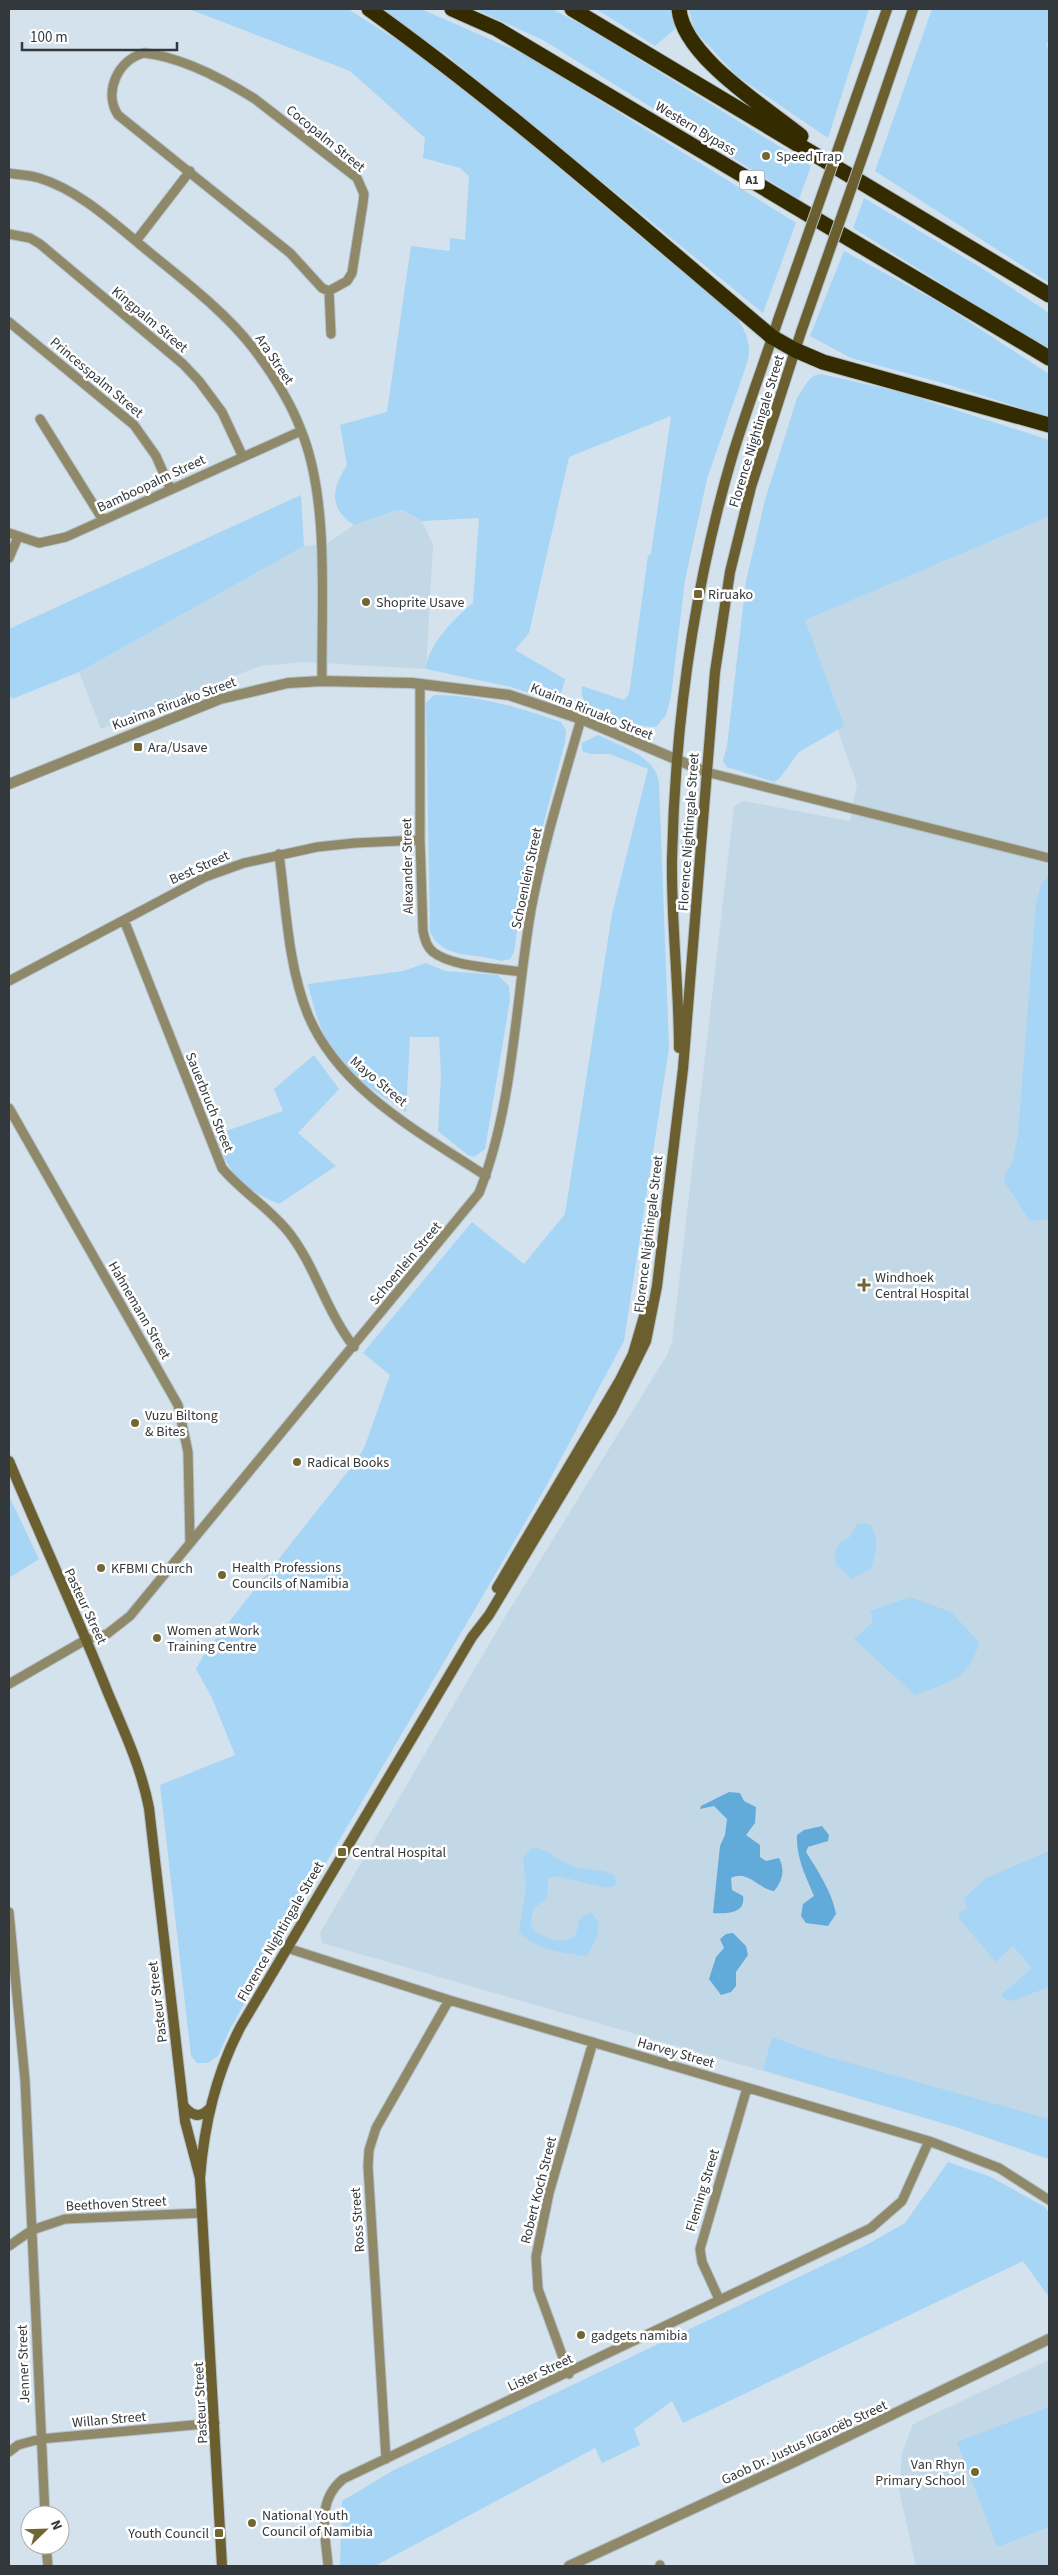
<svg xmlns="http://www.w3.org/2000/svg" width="1058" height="2575" font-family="'Source Sans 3',sans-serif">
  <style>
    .built { fill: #c2d8e7 }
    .green { fill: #a7d5f5 }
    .forest { fill: #61aada }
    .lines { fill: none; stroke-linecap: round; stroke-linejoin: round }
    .minor-casing { stroke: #b3c0c9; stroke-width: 11 }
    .tertiary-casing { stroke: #b3c0c9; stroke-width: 12 }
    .secondary-casing { stroke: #b3c0c9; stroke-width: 12 }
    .motorway-casing { stroke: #b3c0c9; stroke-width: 17 }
    .minor { stroke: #908969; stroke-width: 9 }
    .tertiary { stroke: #908969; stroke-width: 10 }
    .secondary { stroke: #6b5f2f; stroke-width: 10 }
    .motorway { stroke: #342b00; stroke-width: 15 }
    .secondary-bridge-casing { stroke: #b3c0c9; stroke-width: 12; stroke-linecap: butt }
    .secondary-bridge { stroke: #6b5f2f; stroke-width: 10 }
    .poi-dot { fill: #726633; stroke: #fff; stroke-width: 2 }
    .labels { text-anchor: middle; stroke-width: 5; stroke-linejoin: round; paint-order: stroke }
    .shield { fill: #fff; stroke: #707476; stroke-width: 1 }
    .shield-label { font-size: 12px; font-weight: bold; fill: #32383c }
    .street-label { font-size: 14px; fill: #32383c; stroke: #fff }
    .poi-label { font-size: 14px; fill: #32383c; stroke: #fff; text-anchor: start }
  </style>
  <rect width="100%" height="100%" fill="#d3e2ec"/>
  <path class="built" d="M1049,467V2159L956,2127L322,1943L320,1933L505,1617L667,1355L672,1343L734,806L744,801L850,821L857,784L797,616Z
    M403,510L422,521L433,545L426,669L304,662L260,666L101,729L79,672L304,546L326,544L354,525L394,511Z
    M1049,2360V2566H916L899,2490L902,2453L913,2424Z"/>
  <path class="green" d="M189,9H348L403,44L496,115L736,317C746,331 751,343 748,360L707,479L685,580L671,696L666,715L656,727C632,726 577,718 582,686L624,700L629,694L648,556L651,554L671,416L569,457L529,633L515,650L565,679L561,693L548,699L511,687L426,669C427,646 455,617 473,603L479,518L422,521L403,510L394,511L354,525C328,508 332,488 347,465L340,425L387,412L411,246L450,251V238L465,240L469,176L460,168L423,158L425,138L350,71Z
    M377,9H421L528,56L796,223L763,313L447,55Z
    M475,9H552L588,28L811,166L799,199L543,40Z
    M596,9H672L675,29L655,46Z
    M689,9H869L828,138L737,76L694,30Z
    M932,9H1049V41L1046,44L1049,50V283L875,171Z
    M864,198L980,267L1049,313V351L853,228Z
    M844,251L940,303L1049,374V417L946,384L851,358L810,336Z
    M821,374L900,392L1049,440V516L805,620L844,726L799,752L779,779L774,782L727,767L723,761L727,746L746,581L765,500L797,398L808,381L813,376Z
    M301,495L304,546L79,672L12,699L9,694V629Z
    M434,695C478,695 520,708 561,722L566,731L565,742L519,916L514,952L510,959L501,961C474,952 443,960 430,932L426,703Z
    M598,735C620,746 656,756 659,783L669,1048L624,1341L544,1490L485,1592L266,1965L230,2029L218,2056L208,2063H197L191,2056L160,1785L235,1755L212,1698L196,1669L206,1651L357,1460L365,1446L390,1375L363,1353L472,1222L524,1264L565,1214L612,914L648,769L610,754H590L582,751V743Z
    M1049,875V1219L1030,1221L1005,1183L1004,1177L1012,1163L1018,1135L1036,904L1041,885Z
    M426,963L445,971L498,975L509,986L510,1000L485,1149L474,1157L468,1155L438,1131L441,1075L439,1037H410L406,1112C386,1098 363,1085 346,1068C324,1046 315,1013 308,984L403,971Z
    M314,1055L339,1089L298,1133L336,1166L279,1204C243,1189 228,1173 215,1135L283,1111L274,1089Z
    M9,1496L39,1559L9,1578Z
    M865,1523L871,1525C880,1545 876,1549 871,1569L852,1579L836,1564L835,1552L841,1541L849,1538L857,1524Z
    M910,1597L951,1612L979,1642C970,1680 948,1682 915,1695L854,1639L873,1622L870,1611Z
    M534,1847C548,1850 558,1861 572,1866C586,1871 600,1868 614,1875L616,1881L614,1886L606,1888L557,1876L548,1879L547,1898L533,1909C533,1914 530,1921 531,1925C535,1937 562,1945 572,1938C583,1930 571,1917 592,1913C606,1927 594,1941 587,1956C563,1953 537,1951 519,1932L526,1887L523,1857Z
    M1049,1851V1987L1015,2000L1008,2001L1001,1995L1032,1968L1013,1946L996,1962L960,1920L958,1914L967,1908L964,1898L986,1878Z
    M772,2037L825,2056L1049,2119V2159L956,2127L763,2070Z
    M948,2162L991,2177L1045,2207L1049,2213V2297L1023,2261L683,2423L672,2401L634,2429L640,2445L602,2463L595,2448L375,2566H340L342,2501L394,2470L868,2244L905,2223Z
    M1049,2407V2527L997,2547L957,2442Z"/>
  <path class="forest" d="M729,1792L740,1793L744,1801L756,1807L755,1823L746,1835L760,1845V1857L766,1861L779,1858C785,1869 783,1881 774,1891C759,1889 747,1869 731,1878L732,1890L743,1896C746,1913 727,1914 713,1913L720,1846L725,1835L727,1819L714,1806L700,1809L701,1806Z
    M822,1826L829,1835L828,1841L808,1847L806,1852C818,1871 832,1892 836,1914L828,1926L806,1923L801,1916L803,1904L814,1896C805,1875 796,1857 797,1835L804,1830Z
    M733,1933L746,1946L748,1955L736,1972V1986L731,1992L721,1995L709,1979L716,1957L724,1948L720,1939L726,1934Z"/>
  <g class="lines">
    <g class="minor-casing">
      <path id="minor" d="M144,53C182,57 223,79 255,99L357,178L364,194L363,203L352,273L347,281L329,291L322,288L290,253L118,115C103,92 118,60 144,53Z
        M9,173C18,175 29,175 39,178C82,191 119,228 154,256C188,284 226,313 253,348C272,373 290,401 301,430C330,501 321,605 322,681
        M9,234L30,238L40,244L183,364L199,381L222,412L243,457
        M136,241L190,171
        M329,291L331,334
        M9,322L134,425L156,456L170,488
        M40,419L103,520
        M9,533L39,543L66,537L301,431
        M9,558L18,537
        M420,684V840L423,931C425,939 426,946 433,952C452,967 497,968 522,972
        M706,772L1049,858
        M279,854C286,907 288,966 308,1015C340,1091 421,1133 486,1176
        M124,920L222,1168C242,1192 271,1209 290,1234C316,1268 326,1311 354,1347
        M9,981L205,877L244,863L317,847L355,843L420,840
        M9,1108L178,1405L188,1452L190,1542
        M9,1684L87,1639L107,1634L130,1616L479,1193C514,1105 515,1003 531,910C543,846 563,782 581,719
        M9,1912L25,2080L45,2515
        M287,1948L449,2000L929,2141L999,2168L1049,2200
        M9,2246L32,2230L65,2219L202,2213
        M719,2299L702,2262L700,2249L747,2088
        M569,2374L538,2289L536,2257L549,2193L593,2042
        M9,2452L18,2445L40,2439L215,2423
        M386,2459L368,2166L369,2150L376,2128L449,2000
        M46,2545L48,2566
        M660,2565V2566
        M328,2566C326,2535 315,2502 343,2479L871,2228L902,2201L929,2141"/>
    </g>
    <g class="tertiary-casing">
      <path id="tertiary" d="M9,784L220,699L288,683L322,681L412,683L509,695L581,719L706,772
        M569,2566L794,2462L1049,2339"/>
    </g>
    <g class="secondary-casing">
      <path id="secondary" d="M846,126L887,9
        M869,138L913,9
        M679,1048C679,985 671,922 672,859C675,724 694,587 732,457C746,411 763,366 778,320
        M9,1461C41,1538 77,1615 108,1693C124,1731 141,1767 149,1808L185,2121L200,2178L222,2566
        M497,1588L620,1380L633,1354L647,1306
        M183,2105C191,2116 200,2119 210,2108
        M200,2178C204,2125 216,2073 241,2026L472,1637L489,1615L611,1412L646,1341L657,1286L683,1069L715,672L730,572L751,487L801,332"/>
    </g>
    <g class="motorway-casing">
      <path id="motorway" d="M369,9C510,110 640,226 772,337L795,350L823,362L1049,425
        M452,9L497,29L1049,358
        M572,9L1049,295
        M679,9C683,56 765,107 801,136"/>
    </g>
    <use href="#minor" class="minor"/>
    <use href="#tertiary" class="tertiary"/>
    <use href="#secondary" class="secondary"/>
    <use href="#motorway" class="motorway"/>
    <g class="secondary-bridge-casing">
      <path id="secondary-bridge" d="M778,320L846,126
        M801,332L869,138"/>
    </g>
    <use href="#secondary-bridge" class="secondary-bridge"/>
  </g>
  <g class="poi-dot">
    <circle cx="766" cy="156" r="5"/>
    <rect x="693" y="589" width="10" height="10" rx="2.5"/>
    <circle cx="366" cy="602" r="5"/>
    <rect x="133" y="742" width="10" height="10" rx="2.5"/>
    <path d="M861.5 1277.5h5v5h5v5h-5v5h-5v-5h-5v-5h5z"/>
    <circle cx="135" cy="1423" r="5"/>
    <circle cx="297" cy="1462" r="5"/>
    <circle cx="101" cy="1568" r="5"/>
    <circle cx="222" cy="1575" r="5"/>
    <circle cx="157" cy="1638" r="5"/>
    <rect x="337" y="1847" width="10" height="10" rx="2.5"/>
    <circle cx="581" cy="2335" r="5"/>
    <circle cx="975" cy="2472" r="5"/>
    <circle cx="252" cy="2523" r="5"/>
    <rect x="214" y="2528" width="10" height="10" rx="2.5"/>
  </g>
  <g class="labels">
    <rect class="shield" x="739.5" y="170.5" width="25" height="19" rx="4"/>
    <g class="shield-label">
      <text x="752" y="184">A1</text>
    </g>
    <g class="street-label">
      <text transform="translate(696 128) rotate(31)" y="5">Western Bypass</text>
      <text transform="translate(326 138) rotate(39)" y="5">Cocopalm Street</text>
      <text transform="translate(150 319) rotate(40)" y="5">Kingpalm Street</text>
      <text transform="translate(275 359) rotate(56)" y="5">Ara Street</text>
      <text transform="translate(97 377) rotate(40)" y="5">Princesspalm Street</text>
      <text transform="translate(756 431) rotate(-73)" y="5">Florence Nightingale Street</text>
      <text transform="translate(151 483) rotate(-25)" y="5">Bamboopalm Street</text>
      <text transform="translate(174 703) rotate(-20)" y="5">Kuaima Riruako Street</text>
      <text transform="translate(592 711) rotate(22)" y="5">Kuaima Riruako Street</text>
      <text transform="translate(688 832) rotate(-86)" y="5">Florence Nightingale Street</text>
      <text transform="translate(407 866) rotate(-91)" y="5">Alexander Street</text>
      <text transform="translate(199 867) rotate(-24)" y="5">Best Street</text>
      <text transform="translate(526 878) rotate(-78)" y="5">Schoenlein Street</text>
      <text transform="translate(379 1081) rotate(40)" y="5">Mayo Street</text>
      <text transform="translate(210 1102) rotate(68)" y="5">Sauerbruch Street</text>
      <text transform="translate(648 1234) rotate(-83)" y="5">Florence Nightingale Street</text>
      <text transform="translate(405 1263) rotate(-50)" y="5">Schoenlein Street</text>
      <text transform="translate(140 1310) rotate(60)" y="5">Hahnemann Street</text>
      <text transform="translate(86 1606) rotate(65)" y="5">Pasteur Street</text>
      <text transform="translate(280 1931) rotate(-60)" y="5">Florence Nightingale Street</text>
      <text transform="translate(157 2002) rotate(-97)" y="5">Pasteur Street</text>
      <text transform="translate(676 2052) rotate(16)" y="5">Harvey Street</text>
      <text transform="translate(538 2190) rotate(-76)" y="5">Robert Koch Street</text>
      <text transform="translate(702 2190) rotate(-73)" y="5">Fleming Street</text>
      <text transform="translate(116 2203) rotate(-3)" y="5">Beethoven Street</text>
      <text transform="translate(357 2220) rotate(-94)" y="5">Ross Street</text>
      <text transform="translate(23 2364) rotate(-92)" y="5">Jenner Street</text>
      <text transform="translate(540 2372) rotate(-25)" y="5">Lister Street</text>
      <text transform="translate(200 2403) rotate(-93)" y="5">Pasteur Street</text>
      <text transform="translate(109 2419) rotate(-5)" y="5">Willan Street</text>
      <text transform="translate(804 2442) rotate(-25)" y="5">Gaob Dr. Justus ǁGaroëb Street</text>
    </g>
    <g class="poi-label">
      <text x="776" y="161">Speed Trap</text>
      <text x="708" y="599">Riruako</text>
      <text x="376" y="607">Shoprite Usave</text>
      <text x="148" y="752">Ara/Usave</text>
      <text x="875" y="1282">Windhoek<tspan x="875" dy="16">Central Hospital</tspan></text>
      <text x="145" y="1420">Vuzu Biltong<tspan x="145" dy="16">&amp; Bites</tspan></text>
      <text x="307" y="1467">Radical Books</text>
      <text x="232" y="1572">Health Professions<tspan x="232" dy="16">Councils of Namibia</tspan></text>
      <text x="111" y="1573">KFBMI Church</text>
      <text x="167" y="1635">Women at Work<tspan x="167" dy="16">Training Centre</tspan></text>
      <text x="352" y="1857">Central Hospital</text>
      <text x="591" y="2340">gadgets namibia</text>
      <text x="965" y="2469" text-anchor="end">Van Rhyn<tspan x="965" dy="16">Primary School</tspan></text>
      <text x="262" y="2520">National Youth<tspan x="262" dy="16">Council of Namibia</tspan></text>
      <text x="209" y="2538" text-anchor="end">Youth Council</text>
    </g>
  </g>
  <rect width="1058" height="2575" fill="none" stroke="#32383c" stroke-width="20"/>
  <g transform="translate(45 2530) rotate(67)"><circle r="24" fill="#ffffff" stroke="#adafb1"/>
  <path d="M0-4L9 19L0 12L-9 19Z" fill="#726633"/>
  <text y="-8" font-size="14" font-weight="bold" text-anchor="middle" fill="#32383c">N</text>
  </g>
  <path d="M22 42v8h155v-8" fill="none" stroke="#32383c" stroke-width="2.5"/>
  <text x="30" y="42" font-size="15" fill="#32383c" stroke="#ffffff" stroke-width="4" paint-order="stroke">100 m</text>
</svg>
